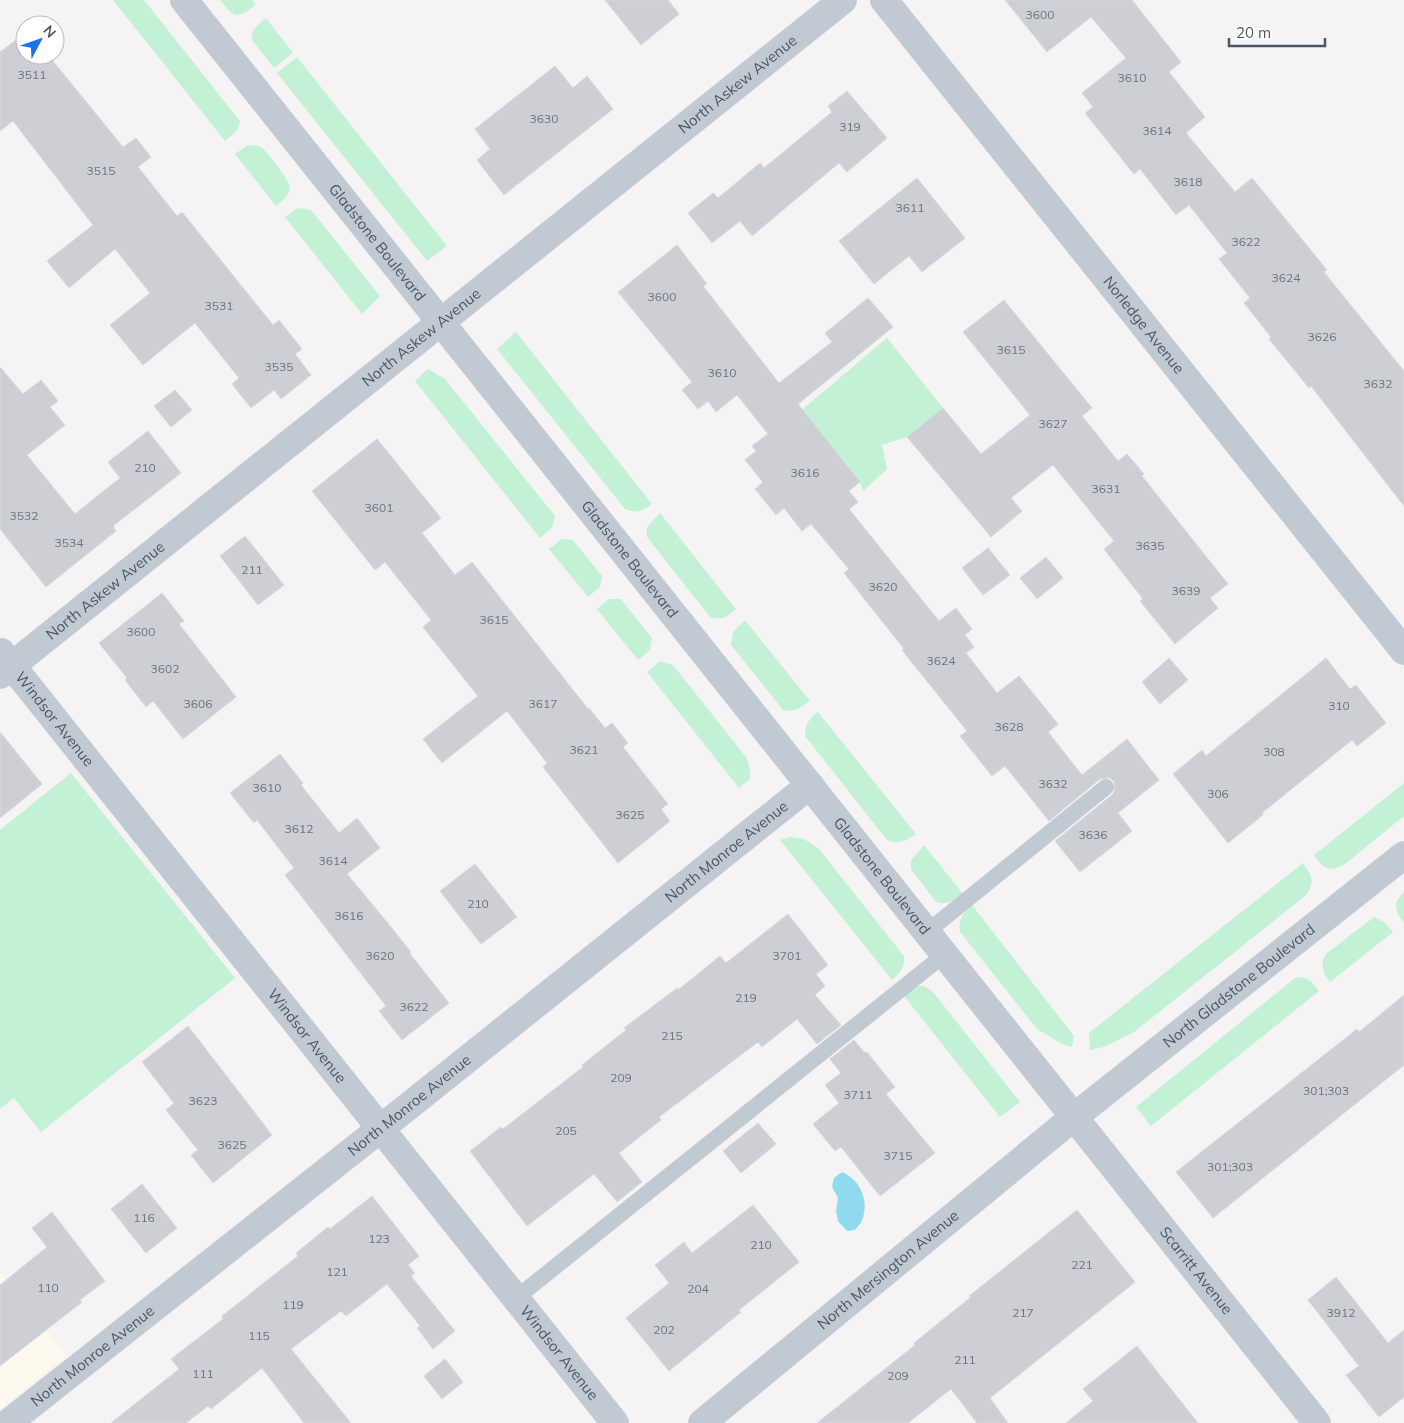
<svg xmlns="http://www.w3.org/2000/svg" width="1404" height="1423" font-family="Mulish,sans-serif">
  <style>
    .commercial { fill: #fdf9ef }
    .green { fill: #c3f1d5 }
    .water { fill: #90daee }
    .building { fill: #cdcfd5; stroke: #d7d9de }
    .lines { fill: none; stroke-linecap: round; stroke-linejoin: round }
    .service { stroke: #c1cad2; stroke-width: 16 }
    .minor { stroke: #c1cad2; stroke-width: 28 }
    .tertiary { stroke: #c1cad2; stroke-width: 28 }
    .labels { text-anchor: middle; stroke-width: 4.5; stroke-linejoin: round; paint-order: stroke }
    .number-label { font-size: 12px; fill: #6b747e }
    .street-label { font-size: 15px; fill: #4a5661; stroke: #fff }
  </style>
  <rect width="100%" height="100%" fill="#f5f3f3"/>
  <path class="commercial" d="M0,1272L66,1356L0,1409Z"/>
  <path class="green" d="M113,0H144L240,121L238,130L225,141Z
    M220,0H252L256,5C236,19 235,19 220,0Z
    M266,18L293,53L274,68L252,40C251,29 258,25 266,18Z
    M297,57L447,246L427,261L277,73Z
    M252,145C256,145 260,146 263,149C269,154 289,180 290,187C290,195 282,201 276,206L235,154L246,146Z
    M301,208L312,211L380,296L362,314L285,217L296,209Z
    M516,332L652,504C642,511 637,514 625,509L497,349Z
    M887,338L943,408L907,437L882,445L887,469L863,491L860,482L800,418L804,408Z
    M428,369L445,379L555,516L552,528L540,538L415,381Z
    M660,513L736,609C727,617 722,621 710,617L647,537V527Z
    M562,539L573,540L602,576L600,587L588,597L549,549Z
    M609,599H621L652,638L650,650L638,660L597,609Z
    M745,620L810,701C801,707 795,713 783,710L731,645L733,632Z
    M660,661L673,665L746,757L750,768V779L739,788L647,672Z
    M818,712L916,834C905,841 899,845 887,840L805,736C805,724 809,719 818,712Z
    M71,773L235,978L41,1132L14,1098L0,1109V830Z
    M1404,783V816L1345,864C1328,873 1324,869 1314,855Z
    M789,837L804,839L819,849L904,956C905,967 900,973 892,980L780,840Z
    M924,845L963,894C954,900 947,906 936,902L911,869V860Z
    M1303,863C1312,877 1316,881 1305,896L1134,1032L1104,1047L1090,1050L1089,1033Z
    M1404,892V923C1395,911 1392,903 1404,892Z
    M972,905L1074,1036L1072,1047L1062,1044L1037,1029L960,932C958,919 963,913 972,905Z
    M1374,917L1384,922L1393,932L1330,982C1322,972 1320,966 1326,954Z
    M1302,977L1311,981L1319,991L1151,1126L1136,1107L1295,978Z
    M920,986H924L933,992L1020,1102L1000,1117L904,996L915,987Z"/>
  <path class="water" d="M842,1172C860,1179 870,1202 862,1220C861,1224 857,1227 855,1230L847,1231L838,1221L836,1211L838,1198L832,1187L834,1178Z"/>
  <path class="building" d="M605,0H668L679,14L641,45Z
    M1005,0H1132L1181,62L1169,72L1205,117L1186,133L1235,192L1252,178L1327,270L1324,272L1404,371V506L1311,386L1309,388L1269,339L1271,337L1244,303L1250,298L1219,259L1227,253L1189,205L1176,215L1140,169L1134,174L1085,113L1093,107L1082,93L1126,58L1091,17L1047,52Z
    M25,33V55H48L123,147L136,138L151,157L138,167L177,216L182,212L273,325L279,320L302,349L295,354L311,375L281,399L274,390L251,408L232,384L239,378L195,323L143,365L110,325L150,293L115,249L69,288L47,261L93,225L13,121L0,131V52Z
    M555,66L573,88L587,76L613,109L504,195L477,160L490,149L475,129Z
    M847,91L887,138L847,172L839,163L752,236L740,221L712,243L688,213L713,193L718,198L760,163L764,168L832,112L828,106Z
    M917,178L965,238L922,272L909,256L874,284L839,241Z
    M677,245L707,284L703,286L779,383L832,342L825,333L868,298L893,327L798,404L860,482L849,491L858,502L849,509L939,621L956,608L972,629L965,635L974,647L966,653L997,693L1019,676L1058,724L1048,732L1082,775L1127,739L1159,780L1118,813L1132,831L1080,872L1055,841L1112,795L1115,790L1114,781L1109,778L1100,779L1049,821L1005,766L992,776L960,736L967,731L902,650L904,649L844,573L849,569L811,524L802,531L784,508L776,515L755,489L763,482L745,460L756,451L752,446L768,434L737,395L716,412L708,401L698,409L682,390L692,382L618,292Z
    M1004,300L1092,408L1082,416L1118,461L1127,454L1144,474L1142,476L1228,584L1210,598L1218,608L1175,644L1140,601L1143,599L1104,549L1114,541L1053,465L1011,498L1022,511L991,537L907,437L943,408L981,454L1030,415L963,332Z
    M0,367L23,394L41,380L58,401L50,407L65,425L27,455L75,514L120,478L108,462L148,431L181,473L113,526L116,531L46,587L0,529Z
    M175,390L192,410L171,427L154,406Z
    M377,439L441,518L422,533L455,575L472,562L588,709L589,708L605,728L612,723L628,743L623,747L668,804L661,809L670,821L618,863L543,767L547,763L507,711L442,763L423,739L478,696L423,627L431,620L385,562L375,570L312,491Z
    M245,536L284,585L258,605L220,556Z
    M988,548L1010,575L983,595L962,568Z
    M1046,557L1063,578L1037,599L1020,578Z
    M162,593L184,621L179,624L236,697L183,739L153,701L146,707L125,680L127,678L99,643Z
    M1169,658L1188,680L1160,704L1142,682Z
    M1326,658L1350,689L1356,685L1386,723L1357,746L1352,740L1262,813L1263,815L1228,843L1173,774L1202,750L1206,756Z
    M0,732L42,784L0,818Z
    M280,754L303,783L301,785L339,833L357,818L380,848L347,874L391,927L411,952L410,954L449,1003L402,1040L379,1011L386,1006L285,875L294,868L257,820L254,823L230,793Z
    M475,864L517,917L481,944L440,891Z
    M788,914L828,965L816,974L825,986L815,995L841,1025L817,1044L797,1019L762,1047L758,1042L659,1117L661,1120L619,1153L642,1182L617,1202L594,1174L527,1226L470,1151L501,1127L503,1129L583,1067L582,1065L626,1030L624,1028L677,988L678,990L720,956L726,963Z
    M1404,995V1065L1213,1218L1176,1172L1357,1029L1359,1032Z
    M188,1026L272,1135L213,1183L191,1155L198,1150L166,1110L174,1103L142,1062Z
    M854,1040L865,1053L867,1052L895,1087L886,1094L935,1153L880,1196L841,1147L835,1151L813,1124L839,1103L825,1085L841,1073L830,1059Z
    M758,1123L776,1144L741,1173L723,1151Z
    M142,1184L177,1228L146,1253L111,1209Z
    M372,1196L419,1256L408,1265L415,1273L411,1276L455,1331L433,1349L417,1328L420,1326L387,1284L346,1316L341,1311L291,1349L351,1423H304L262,1368L211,1409L208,1406L186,1423H111L179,1369L171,1359L223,1319L222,1316L298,1256L296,1253L328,1227L330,1229Z
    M753,1205L799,1262L739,1310L741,1312L669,1371L626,1318L669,1283L655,1265L684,1242L692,1253Z
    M1077,1210L1135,1282L990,1398L1008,1423H977L951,1389L908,1423H817L915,1345L914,1343L971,1297L969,1296Z
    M52,1212L105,1281L80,1300L82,1302L0,1366V1285L47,1247L32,1228Z
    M1336,1277L1388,1343L1404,1330V1397L1379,1417L1346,1375L1359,1366L1308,1300Z
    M1137,1346L1198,1423H1066L1093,1401L1083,1389Z
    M445,1359L463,1382L442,1399L424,1376Z"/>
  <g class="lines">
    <path class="service" d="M927,932L1106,787
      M515,1299L945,954"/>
    <g class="minor">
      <path id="s1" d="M884,0L1404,651"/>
      <path id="s2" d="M1,652L615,1423"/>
      <path id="s3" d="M0,675L843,0"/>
      <path id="s4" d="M8,1423L380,1129L810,785"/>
      <path id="s5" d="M702,1423L1074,1117L1317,1423"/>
    </g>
    <path class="tertiary" id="s6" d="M184,0L1074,1117L1404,855"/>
  </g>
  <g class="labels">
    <g class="number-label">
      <text x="1040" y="19">3600</text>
      <text x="32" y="79">3511</text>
      <text x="1132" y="82">3610</text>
      <text x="544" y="123">3630</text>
      <text x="850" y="131">319</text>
      <text x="1157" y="135">3614</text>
      <text x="101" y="175">3515</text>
      <text x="1188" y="186">3618</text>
      <text x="910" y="212">3611</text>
      <text x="1246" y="246">3622</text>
      <text x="1286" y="282">3624</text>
      <text x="662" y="301">3600</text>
      <text x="219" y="310">3531</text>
      <text x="1322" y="341">3626</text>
      <text x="1011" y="354">3615</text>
      <text x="279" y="371">3535</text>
      <text x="722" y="377">3610</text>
      <text x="1378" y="388">3632</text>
      <text x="1053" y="428">3627</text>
      <text x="145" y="472">210</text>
      <text x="805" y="477">3616</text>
      <text x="1106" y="493">3631</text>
      <text x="379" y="512">3601</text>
      <text x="24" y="520">3532</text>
      <text x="69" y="547">3534</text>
      <text x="1150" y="550">3635</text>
      <text x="252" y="574">211</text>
      <text x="883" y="591">3620</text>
      <text x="1186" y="595">3639</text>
      <text x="494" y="624">3615</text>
      <text x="141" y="636">3600</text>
      <text x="941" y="665">3624</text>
      <text x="165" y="673">3602</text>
      <text x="198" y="708">3606</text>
      <text x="543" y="708">3617</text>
      <text x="1339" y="710">310</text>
      <text x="1009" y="731">3628</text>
      <text x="584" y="754">3621</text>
      <text x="1274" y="756">308</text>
      <text x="1053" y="788">3632</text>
      <text x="267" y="792">3610</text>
      <text x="1218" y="798">306</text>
      <text x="630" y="819">3625</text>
      <text x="299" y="833">3612</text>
      <text x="1093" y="839">3636</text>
      <text x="333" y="865">3614</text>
      <text x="478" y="908">210</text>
      <text x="349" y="920">3616</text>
      <text x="380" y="960">3620</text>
      <text x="787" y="960">3701</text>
      <text x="746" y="1002">219</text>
      <text x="414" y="1011">3622</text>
      <text x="672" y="1040">215</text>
      <text x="621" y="1082">209</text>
      <text x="1326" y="1095">301;303</text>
      <text x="858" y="1099">3711</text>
      <text x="203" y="1105">3623</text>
      <text x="566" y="1135">205</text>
      <text x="232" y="1149">3625</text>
      <text x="898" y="1160">3715</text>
      <text x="1230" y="1171">301;303</text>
      <text x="144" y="1222">116</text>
      <text x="379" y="1243">123</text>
      <text x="761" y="1249">210</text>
      <text x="1082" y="1269">221</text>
      <text x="337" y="1276">121</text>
      <text x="48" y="1292">110</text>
      <text x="698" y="1293">204</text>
      <text x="293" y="1309">119</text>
      <text x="1023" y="1317">217</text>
      <text x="1341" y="1317">3912</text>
      <text x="664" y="1334">202</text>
      <text x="259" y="1340">115</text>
      <text x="965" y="1364">211</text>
      <text x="203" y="1378">111</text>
      <text x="898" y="1380">209</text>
    </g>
    <g class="street-label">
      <text dy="5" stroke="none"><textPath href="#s3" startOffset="945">North Askew Avenue</textPath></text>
      <text dy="5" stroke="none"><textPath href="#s6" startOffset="310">Gladstone Boulevard</textPath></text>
      <text dy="5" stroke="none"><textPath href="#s1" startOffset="416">Norledge Avenue</textPath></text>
      <text dy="5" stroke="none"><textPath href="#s3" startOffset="540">North Askew Avenue</textPath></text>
      <text dy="5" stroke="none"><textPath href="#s6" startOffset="715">Gladstone Boulevard</textPath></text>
      <text dy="5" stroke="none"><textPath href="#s3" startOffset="135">North Askew Avenue</textPath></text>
      <text dy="5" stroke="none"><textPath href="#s2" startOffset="86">Windsor Avenue</textPath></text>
      <text dy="5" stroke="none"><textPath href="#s4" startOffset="918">North Monroe Avenue</textPath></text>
      <text dy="5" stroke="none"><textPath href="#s6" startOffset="1120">Gladstone Boulevard</textPath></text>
      <text dy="5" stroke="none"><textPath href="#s6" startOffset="1639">North Gladstone Boulevard</textPath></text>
      <text dy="5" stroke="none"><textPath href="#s2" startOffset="491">Windsor Avenue</textPath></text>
      <text dy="5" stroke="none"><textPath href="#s4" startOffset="512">North Monroe Avenue</textPath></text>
      <text dy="5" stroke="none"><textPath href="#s5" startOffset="241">North Mersington Avenue</textPath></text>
      <text dy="5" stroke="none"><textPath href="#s5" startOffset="678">Scarritt Avenue</textPath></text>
      <text dy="5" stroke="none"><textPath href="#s2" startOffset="896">Windsor Avenue</textPath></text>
      <text dy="5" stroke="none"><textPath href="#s4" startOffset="108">North Monroe Avenue</textPath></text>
    </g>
  </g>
  <g transform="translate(40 40) rotate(49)"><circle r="24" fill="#ffffff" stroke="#b7bbc0"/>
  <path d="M0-4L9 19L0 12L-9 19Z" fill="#1a73e8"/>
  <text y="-8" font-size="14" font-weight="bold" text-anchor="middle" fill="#4a5661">N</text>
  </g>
  <path d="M1229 38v8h96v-8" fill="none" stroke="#4a5661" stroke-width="2.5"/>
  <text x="1236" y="38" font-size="15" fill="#4a5661" stroke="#ffffff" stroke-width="4" paint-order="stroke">20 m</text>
</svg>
